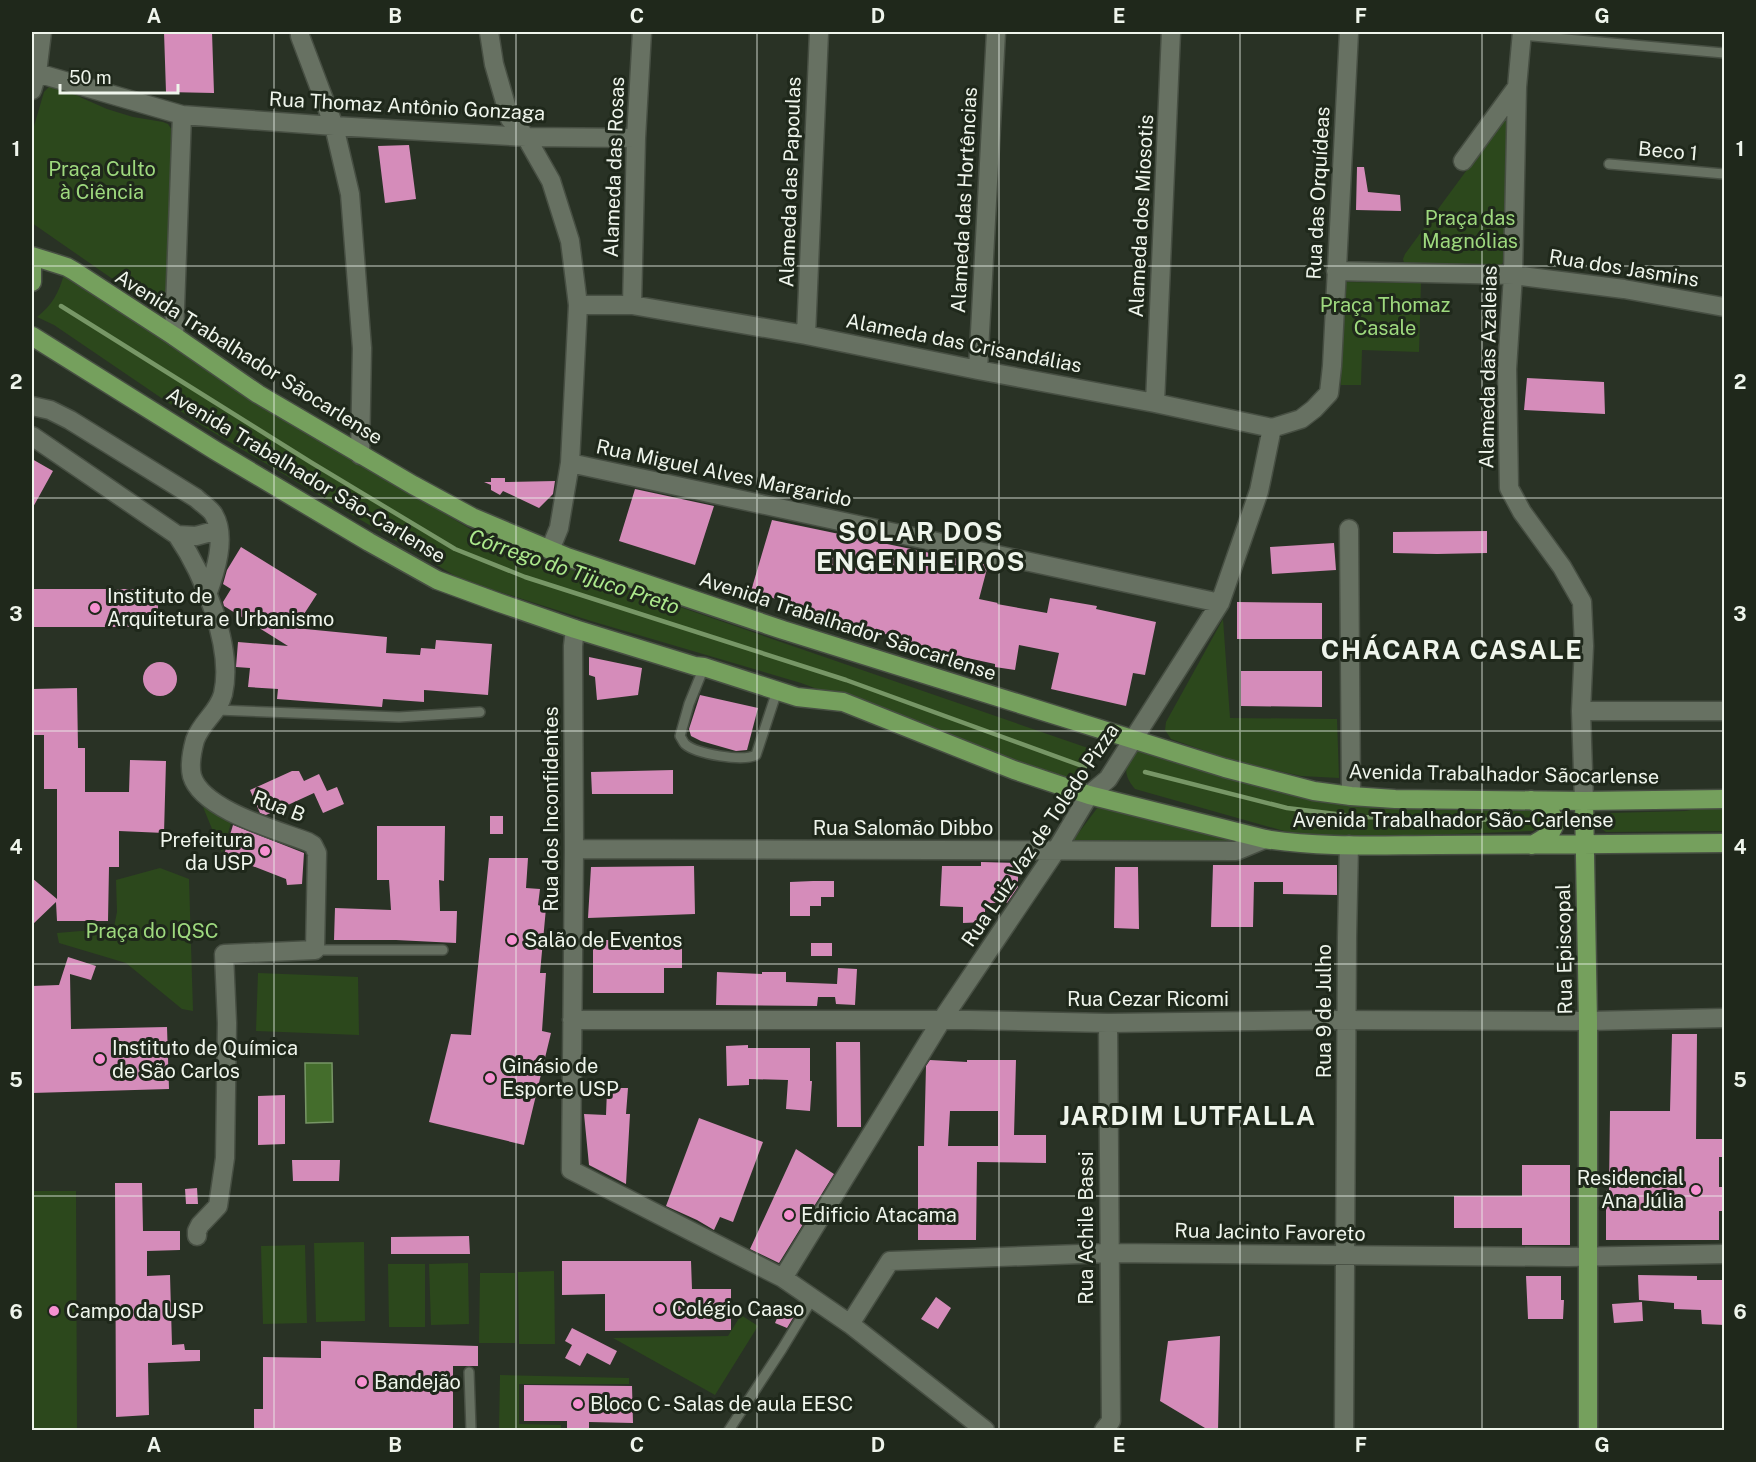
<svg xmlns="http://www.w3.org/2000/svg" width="1756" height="1462" font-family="'Public Sans',sans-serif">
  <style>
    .green { fill: #2c481c }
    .water { fill: #446d2c; stroke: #779666; stroke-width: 1.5 }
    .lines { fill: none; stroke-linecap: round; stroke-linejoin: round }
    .stream { stroke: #779666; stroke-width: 4.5 }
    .building { fill: #d58cba; fill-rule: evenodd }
    .lane-casing { stroke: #474f43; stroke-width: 12 }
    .street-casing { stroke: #474f43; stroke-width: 21 }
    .primary-casing { stroke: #474f43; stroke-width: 21 }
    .lane { stroke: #677162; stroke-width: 9 }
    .street { stroke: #677162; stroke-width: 18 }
    .primary { stroke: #75a05d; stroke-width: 18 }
    .grid { fill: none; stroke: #eff5ec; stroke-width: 1.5; stroke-opacity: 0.55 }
    .poi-dot { fill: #f690d1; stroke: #1f281b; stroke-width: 2 }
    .labels { text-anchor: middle; stroke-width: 6; stroke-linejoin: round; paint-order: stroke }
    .street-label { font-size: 20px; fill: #eff5ec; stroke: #1f281b }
    .park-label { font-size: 20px; fill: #9ed97e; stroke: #1f281b }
    .poi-label { font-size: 20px; fill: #eff5ec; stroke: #1f281b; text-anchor: start }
    .water-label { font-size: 21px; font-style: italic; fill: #ace88c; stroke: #1f281b }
    .district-label { font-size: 26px; font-weight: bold; letter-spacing: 1.5px; fill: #eff5ec; stroke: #1f281b }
    .neatline { fill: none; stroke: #eff5ec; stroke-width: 2 }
    .grid-label { font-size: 20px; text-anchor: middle; font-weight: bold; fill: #eff5ec }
  </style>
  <rect width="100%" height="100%" fill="#293225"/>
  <path class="green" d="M52,84H59L82,98L107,109L133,117L163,122L168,124L174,133L166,297C163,304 158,306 150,305L32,223V133L44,92Z
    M1508,114V256L1501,265L1495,268L1409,266L1404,263L1403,259L1405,254Z
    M64,274L379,474L485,538L532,556L1088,748L1091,752L1074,781L995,755L801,683L591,621L462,580L201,425L54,325L37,317C52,305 59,293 64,274Z
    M1342,282L1421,283L1419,352L1362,350L1361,385H1341Z
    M1223,619L1230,718L1337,719L1339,778L1301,776L1234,761L1171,739L1165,730L1166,722Z
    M1134,749L1257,786L1288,793L1532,809L1540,815V822L1533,831L1405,836H1350L1291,833L1135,789C1122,773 1125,766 1134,749Z
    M1101,803L1229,835L1230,841L1222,848L1065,851Z
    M203,807L232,820L222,853Z
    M1703,808H1724V831L1606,832C1599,828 1601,823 1602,816L1609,813L1685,811Z
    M160,868L189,879L193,1011L182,1009L126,963L59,943L57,933L105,929L114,927L117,912L116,880Z
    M258,973L358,977L359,1035L256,1031Z
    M32,1191H76L77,1430H32Z
    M364,1242L365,1321L316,1322L314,1243Z
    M305,1245L307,1323L263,1324L261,1246Z
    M468,1263L469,1324L431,1325L429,1264Z
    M388,1264H425V1327H389Z
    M554,1271L555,1344H519L518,1272Z
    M480,1273H515V1343H479Z
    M741,1315L758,1326L715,1395L613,1338L728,1336Z
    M500,1375L629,1378V1384H519V1424L561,1425V1430H499Z"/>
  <path class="water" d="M305,1063H332L333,1122L306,1123Z"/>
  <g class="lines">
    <path class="stream" d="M61,306L312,463L455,549L525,577L846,680L1085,767
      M1145,772L1287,808L1360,817L1506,820"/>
  </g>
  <path class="building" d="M164,32H212L214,93L166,92Z
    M409,145L416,199L385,203L378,146Z
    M1357,167H1364L1368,192L1400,195L1401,211L1356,210Z
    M1527,378L1604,382L1605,414L1524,410Z
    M32,459L53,471L32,509Z
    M491,478H505V482L555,481L553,494L539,508L503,491L500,495L491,490V485L484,482H491Z
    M635,489L714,506L695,565L619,541Z
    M772,520L988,565L979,599L998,603L997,604L1047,613L1050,598L1097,606L1096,609L1156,622L1145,675L1133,673L1126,706L1051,689L1059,653L1019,645L1015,670L995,667V664L963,657V659L751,591Z
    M1487,531V553L1437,554L1393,553V532Z
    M1334,543L1336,570L1272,574L1270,547Z
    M241,547L317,594L295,628L387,637L386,653L420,655L421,648L435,649L436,640L492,644L488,695L424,690V702L383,699L382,707L277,699L278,689L248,687L250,668L236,667L238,642L288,646L224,606L223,602L231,589L223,584L227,570Z
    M32,589H158V627H32Z
    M1237,602L1322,603V639H1237Z
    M589,657L642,668L638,695L597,700L595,677L589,675Z
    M143 679a17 17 0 1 1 34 0a17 17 0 1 1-34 0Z
    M1241,671H1322V707L1241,706Z
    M77,688L78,748H85V792H129L130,760L166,761L164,833L119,831V867H109L108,921H57L56,902L32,925V878L57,899V789H44V735H32V689Z
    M700,695L758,708L747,750L736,751L701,741L691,736L689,729Z
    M673,770V794H592L591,772Z
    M292,771H299L304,781L319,774L327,791L337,787L344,804L323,813L314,793L266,815L260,813L250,790Z
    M490,816H503V834H490Z
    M233,825L304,853L302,884L287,885L286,879L224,855Z
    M377,826H445L444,881L439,880L440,911H457L456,943L396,940H334L335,908L391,910L389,880H377Z
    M489,858H528L526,888L540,889L538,905L546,908L540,973H546L542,1031L551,1033L524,1145L429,1122L451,1034L471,1035Z
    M981,862L1018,863V887L1007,903H985V922L963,923V907L940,906L942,866H981Z
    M1213,865H1337V895L1283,894V882H1254L1253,927H1211Z
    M694,866L695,914L588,918L591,867Z
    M1115,867H1138L1139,929L1114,928Z
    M813,881H834V897H821V906H810V916H790V882Z
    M593,940H682V968H664V993H593Z
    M811,943H832V956H811Z
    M68,957L96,966L91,980L70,974L71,1029L167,1027L169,1089L32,1093V986L59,985Z
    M838,968L857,969L855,1005L836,1004L835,997H818L817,1006L716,1005L717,972L762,974V972H786V982L837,984Z
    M1672,1034H1697L1696,1139H1725V1157H1719V1187H1725V1211H1719V1240H1606V1190H1609L1610,1111H1670Z
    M836,1042H860L861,1127H837Z
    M748,1045V1048H810V1081H812L810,1111L786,1109L788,1080L749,1079V1085L727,1086L726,1046Z
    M930,1060L967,1062V1060H1016L1014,1135H1046V1163L977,1162L976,1240H918V1146H924L926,1066ZM950,1111H998V1146H948Z
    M615,1088H628L626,1114H630L626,1184L589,1165L584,1114L606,1115L607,1090H615Z
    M285,1095V1144L258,1145V1096Z
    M699,1118L763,1142L733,1222L720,1217L714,1230L697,1220L666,1206Z
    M796,1149L834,1174L779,1263L750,1249Z
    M292,1160H340L339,1181H293Z
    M1522,1165H1570V1245H1522V1228H1454V1196H1522Z
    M115,1183H142L143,1231H180V1250L147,1251V1276L170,1275L172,1345L184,1344L185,1350H200V1361L148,1363L149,1415L116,1417Z
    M197,1188L198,1204H186L185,1189Z
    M469,1236L470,1254H391V1237Z
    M562,1261H691L692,1289H731V1330L605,1331V1294L562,1295Z
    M1638,1275L1697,1276V1280H1724L1725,1325L1702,1324L1701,1310L1674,1309V1303L1639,1300Z
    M1526,1276H1561V1300H1564L1563,1319H1528Z
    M936,1297L951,1308L938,1329L921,1319Z
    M1642,1302L1643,1321L1614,1323L1612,1304Z
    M782,1307L796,1313L787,1328L775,1323Z
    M572,1328L617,1351L610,1365L587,1353L580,1366L565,1358L572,1345L565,1341Z
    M1220,1336L1218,1431H1210L1160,1401L1168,1341Z
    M321,1341L478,1346V1366H453V1431H254V1409H263V1357L321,1358Z
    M524,1385L632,1386L633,1423L589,1422V1431H567V1421H524Z"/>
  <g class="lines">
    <g class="lane-casing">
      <path id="lane" d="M1522,35L1724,53
        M1609,164L1724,174
        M704,667L689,704L680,736C682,739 683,742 685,744C696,754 743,762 756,755L777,691
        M217,710L399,717L480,712
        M315,950H443
        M469,1372L471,1430
        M729,1430L782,1349L813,1298"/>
    </g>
    <g class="street-casing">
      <path id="street" d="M300,32V36L334,126L350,194L362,348L360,455
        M489,32L494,64L510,119L526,137L551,181L570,241L578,305L570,463L559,528L550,550
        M1522,32L1517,87L1513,275L1507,369L1509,488L1522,512L1562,567L1582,602L1584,646L1581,711L1584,801
        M37,73L182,115L334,126L526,137L636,138
        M32,90L37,73L42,32
        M1463,161L1517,87
        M1336,271L1513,275L1624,289L1724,307
        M578,305H632L806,335L978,370L1155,403L1272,428L1301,419L1314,409L1329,393L1332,366L1349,32
        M632,305L636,138L642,32
        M806,335L819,32
        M174,336L182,115
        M978,370L996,32
        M1155,403L1171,32
        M32,406L50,410L70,420L196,498C201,503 211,509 214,515C227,537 215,573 207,595
        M32,436L177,535C203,573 234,647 223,694C218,713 202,721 195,740C192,751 189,764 192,776C202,810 277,830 308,842L313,845L317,853L315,950L224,954L227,1023L225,1158L218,1206L200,1225L197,1231V1236
        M570,463L1220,603
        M1349,529L1351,796
        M177,535L196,536L218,530
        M575,629L573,646L574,849L571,1170L783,1278L850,1324L985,1430
        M1581,711H1724
        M574,849L1236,851L1265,839
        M572,1020H969L1108,1023L1324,1020L1588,1021L1724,1018
        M783,1278L941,1021L1055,852L1089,795L1108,779L1220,603L1259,491L1272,428
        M850,1324L890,1261L1108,1253L1568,1257L1724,1254
        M1104,1430L1111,1421L1108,1023
        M1344,1430L1347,937L1349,845"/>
    </g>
    <g class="primary-casing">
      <path id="primary" d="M32,256L67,267L74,271L174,336L258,394L413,485L472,517L567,557L783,630L1225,768L1314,791L1351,796L1395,799L1584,801L1724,799
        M32,266V282
        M32,336L216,451L369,542L437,580L497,602L575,629L695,666L704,667L797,697L843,702L1014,770L1089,795L1265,839C1322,848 1380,845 1438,845C1533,845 1629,844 1724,843
        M1531,800C1561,814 1563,830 1532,845
        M1584,801L1588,1021V1430"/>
    </g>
    <use href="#lane" class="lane"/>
    <use href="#street" class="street"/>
    <use href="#primary" class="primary"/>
  </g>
  <path class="grid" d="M274,32V1430M516,32V1430M757,32V1430M999,32V1430M1240,32V1430M1482,32V1430M32,266H1724M32,498H1724M32,731H1724M32,964H1724M32,1196H1724"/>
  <g class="poi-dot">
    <circle cx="95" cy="608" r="6"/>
    <circle cx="265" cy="851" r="6"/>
    <circle cx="512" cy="940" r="6"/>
    <circle cx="100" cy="1059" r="6"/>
    <circle cx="490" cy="1078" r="6"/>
    <circle cx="1696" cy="1190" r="6"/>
    <circle cx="789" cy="1215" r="6"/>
    <circle cx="660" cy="1309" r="6"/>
    <circle cx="54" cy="1311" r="6"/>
    <circle cx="362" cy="1382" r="6"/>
    <circle cx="578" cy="1404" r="6"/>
  </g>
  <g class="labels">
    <g class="street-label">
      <text transform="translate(407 106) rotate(3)" y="7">Rua Thomaz Antônio Gonzaga</text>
      <text transform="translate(1668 151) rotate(5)" y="7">Beco 1</text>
      <text transform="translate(614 167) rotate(-88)" y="7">Alameda das Rosas</text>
      <text transform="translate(790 182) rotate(-88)" y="7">Alameda das Papoulas</text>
      <text transform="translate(1318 193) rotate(-87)" y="7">Rua das Orquídeas</text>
      <text transform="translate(964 200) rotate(-87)" y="7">Alameda das Hortências</text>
      <text transform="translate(1141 216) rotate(-87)" y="7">Alameda dos Miosotis</text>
      <text transform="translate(1624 268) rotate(9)" y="7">Rua dos Jasmins</text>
      <text transform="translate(964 343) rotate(11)" y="7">Alameda das Crisandálias</text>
      <text transform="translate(249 357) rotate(32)" y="7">Avenida Trabalhador Sãocarlense</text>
      <text transform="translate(1488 367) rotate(-89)" y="7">Alameda das Azaleias</text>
      <text transform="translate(724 473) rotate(12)" y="7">Rua Miguel Alves Margarido</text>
      <text transform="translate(306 475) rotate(31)" y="7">Avenida Trabalhador São-Carlense</text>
      <text transform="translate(848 626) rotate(18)" y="7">Avenida Trabalhador Sãocarlense</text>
      <text transform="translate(1504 774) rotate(1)" y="7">Avenida Trabalhador Sãocarlense</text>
      <text transform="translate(279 806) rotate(21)" y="7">Rua B</text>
      <text transform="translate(551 809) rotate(-90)" y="7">Rua dos Inconfidentes</text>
      <text x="1453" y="827">Avenida Trabalhador São-Carlense</text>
      <text x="903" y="835">Rua Salomão Dibbo</text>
      <text transform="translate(1040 835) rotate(-56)" y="7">Rua Luiz Vaz de Toledo Pizza</text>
      <text transform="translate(1564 949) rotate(-91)" y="7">Rua Episcopal</text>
      <text x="1148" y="1006">Rua Cezar Ricomi</text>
      <text transform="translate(1324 1011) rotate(-90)" y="7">Rua 9 de Julho</text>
      <text transform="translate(1086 1228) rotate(-90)" y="7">Rua Achile Bassi</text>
      <text transform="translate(1270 1232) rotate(1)" y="7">Rua Jacinto Favoreto</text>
    </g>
    <g class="park-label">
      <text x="102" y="176">Praça Culto<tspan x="102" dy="23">à Ciência</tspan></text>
      <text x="1470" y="225">Praça das<tspan x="1470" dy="23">Magnólias</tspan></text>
      <text x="1385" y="312">Praça Thomaz<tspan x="1385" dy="23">Casale</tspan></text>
      <text x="152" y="938">Praça do IQSC</text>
    </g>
    <g class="poi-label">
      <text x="107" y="603">Instituto de<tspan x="107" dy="23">Arquitetura e Urbanismo</tspan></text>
      <text x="253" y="847" text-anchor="end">Prefeitura<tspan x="253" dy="23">da USP</tspan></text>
      <text x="524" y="947">Salão de Eventos</text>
      <text x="112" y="1055">Instituto de Química<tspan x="112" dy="23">de São Carlos</tspan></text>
      <text x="502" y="1073">Ginásio de<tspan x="502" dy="23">Esporte USP</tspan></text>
      <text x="1684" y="1185" text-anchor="end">Residencial<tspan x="1684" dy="23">Ana Júlia</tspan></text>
      <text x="801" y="1222">Edificio Atacama</text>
      <text x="672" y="1316">Colégio Caaso</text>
      <text x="66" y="1318">Campo da USP</text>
      <text x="374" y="1389">Bandejão</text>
      <text x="590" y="1411">Bloco C - Salas de aula EESC</text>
    </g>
    <g class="water-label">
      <text transform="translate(574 572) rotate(19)" y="7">Córrego do Tijuco Preto</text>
    </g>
    <g class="district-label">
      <text x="921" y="541">SOLAR DOS<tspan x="921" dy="30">ENGENHEIROS</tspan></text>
      <text x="1452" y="659">CHÁCARA CASALE</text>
      <text x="1188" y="1125">JARDIM LUTFALLA</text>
    </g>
  </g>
  <rect width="1756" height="1462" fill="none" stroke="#1f281b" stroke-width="66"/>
  <path d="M60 84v9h118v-9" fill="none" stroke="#eff5ec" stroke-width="3"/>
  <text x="69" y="84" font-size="18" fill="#eff5ec" stroke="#1f281b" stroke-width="4.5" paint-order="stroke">50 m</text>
  <rect x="33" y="33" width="1690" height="1396" class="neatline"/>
  <g class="grid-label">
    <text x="154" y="23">A</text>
    <text x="395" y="23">B</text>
    <text x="637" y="23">C</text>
    <text x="878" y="23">D</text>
    <text x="1119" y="23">E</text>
    <text x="1361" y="23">F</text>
    <text x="1602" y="23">G</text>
    <text x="16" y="156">1</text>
    <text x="1740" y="156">1</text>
    <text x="16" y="389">2</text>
    <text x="1740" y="389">2</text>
    <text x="16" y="621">3</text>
    <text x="1740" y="621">3</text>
    <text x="16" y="854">4</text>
    <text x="1740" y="854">4</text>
    <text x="16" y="1087">5</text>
    <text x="1740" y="1087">5</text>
    <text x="16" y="1319">6</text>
    <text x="1740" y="1319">6</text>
    <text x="154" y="1452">A</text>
    <text x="395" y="1452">B</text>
    <text x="637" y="1452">C</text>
    <text x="878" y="1452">D</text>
    <text x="1119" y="1452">E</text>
    <text x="1361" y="1452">F</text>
    <text x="1602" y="1452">G</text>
  </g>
</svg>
